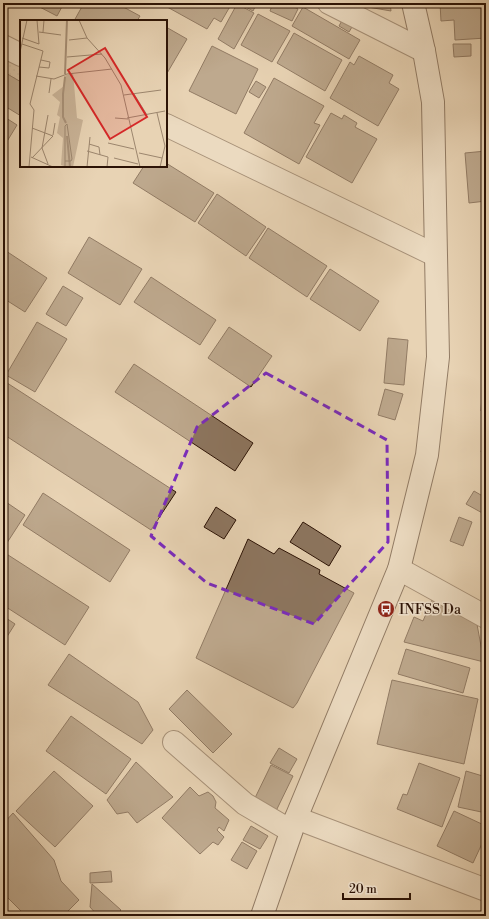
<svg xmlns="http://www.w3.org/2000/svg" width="489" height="919" font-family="'Libre Bodoni',serif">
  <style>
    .park { fill: url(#park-dots); stroke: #7a624e }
    .building { fill: #8d7660; stroke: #2b1205 }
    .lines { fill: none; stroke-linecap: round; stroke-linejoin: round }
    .street-casing { stroke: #5a4231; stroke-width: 24 }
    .secondary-casing { stroke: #2b1205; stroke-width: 24 }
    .street { stroke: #f0e2ce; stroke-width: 22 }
    .secondary { stroke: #f0e2ce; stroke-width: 22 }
    .marked { fill: none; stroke: #7b2cbf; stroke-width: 3; stroke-dasharray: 8 5; stroke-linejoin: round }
    .labels { text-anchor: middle; stroke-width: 3; stroke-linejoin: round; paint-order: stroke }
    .poi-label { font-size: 14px; fill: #2b1205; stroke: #f0e2ce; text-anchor: start }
    .inset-river { fill: none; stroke: #a89178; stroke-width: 2 }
    .inset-road { fill: none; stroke: #9c866e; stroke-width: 1 }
    .view { fill: #d62828; fill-opacity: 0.15; stroke: #d62828; stroke-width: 2 }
    .inset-edge { fill: none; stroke: #2b1205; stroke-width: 2 }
  </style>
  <defs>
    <pattern id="park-dots" width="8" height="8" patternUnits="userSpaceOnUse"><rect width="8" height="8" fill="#c8b296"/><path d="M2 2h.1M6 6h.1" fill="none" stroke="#ac9880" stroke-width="1.8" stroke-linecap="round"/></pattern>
  </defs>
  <rect width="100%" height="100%" fill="#e8d3b4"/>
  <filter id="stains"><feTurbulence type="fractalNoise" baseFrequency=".005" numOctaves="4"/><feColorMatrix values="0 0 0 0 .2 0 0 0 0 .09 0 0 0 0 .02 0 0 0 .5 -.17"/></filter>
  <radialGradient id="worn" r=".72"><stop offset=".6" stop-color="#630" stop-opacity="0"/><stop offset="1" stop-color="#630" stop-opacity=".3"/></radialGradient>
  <path class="park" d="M3,44L21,53V82L3,119Z"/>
  <path class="building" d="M32,3H64L57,16Z
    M84,3H116L140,16L137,21H74Z
    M160,3H232L221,22L214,18L207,29Z
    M238,3H257L253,11Z
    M273,3H287L298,9L292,21L270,11Z
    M367,3H390L391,11L368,7Z
    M440,3H486V38L455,40L454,20L441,21Z
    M237,4L254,13L234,49L218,39Z
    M303,7L360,40L349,59L292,26Z
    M258,14L290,31L272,62L241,45Z
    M345,15L355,22L349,32L339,26Z
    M166,27L187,39L166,75Z
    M294,33L342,60L325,91L277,63Z
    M453,44H471V56L454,57Z
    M212,46L258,69L236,114L189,91Z
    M359,56L393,75L389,83L399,89L378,126L330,98L350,62L354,65Z
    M4,72L21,82V116L3,105V74Z
    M274,78L324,106L314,123L320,125L299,164L244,133Z
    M256,81L266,87L259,98L249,92Z
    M331,113L342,119L344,115L357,123L355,127L377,139L352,183L306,157Z
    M3,116L17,125L3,148Z
    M486,151V201L469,203L465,153Z
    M166,163L214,193L195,222L133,183L144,166H166Z
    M217,194L266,227L246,256L198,223Z
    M268,228L327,266L307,297L249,258Z
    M89,237L142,269L120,305L68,273Z
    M3,249L47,278L25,312L3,298Z
    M330,269L379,301L360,331L310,299Z
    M151,277L216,320L200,345L134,302Z
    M63,286L83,298L66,326L46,314Z
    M37,322L67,339L35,392L6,375Z
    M229,327L272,356L251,387L208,358Z
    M388,338L408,340L404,385L384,383Z
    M134,364L253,443L235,471L115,392Z
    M483,380H486V412L481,411Z
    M4,381L176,492L151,530L3,434Z
    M385,389L403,394L395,420L378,415Z
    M486,433V454L481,452Z
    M474,491L486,498V515L466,504Z
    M43,493L130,550L110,582L23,525Z
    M3,500L25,515L3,549Z
    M216,507L236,520L224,539L204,527Z
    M459,517L472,522L463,546L450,541Z
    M303,522L341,546L329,566L290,542Z
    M248,539L274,554L279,548L320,570L319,574L354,593L297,703L293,708L196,658Z
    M5,553L89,607L65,645L3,605V556Z
    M432,600L476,619L484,662L404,642L414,617L423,621Z
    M3,616L15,624L3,643Z
    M406,649L470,668L463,693L398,674Z
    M69,654L138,702L153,730L142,744L48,685Z
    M392,680L478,699L464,764L377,744Z
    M187,690L232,734L213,753L169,709Z
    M71,716L131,759L106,794L46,751Z
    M279,748L297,759L289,773L270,763Z
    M136,762L173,797L137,823L128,812L117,814L107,800Z
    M419,763L460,778L442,827L397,809L403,794L407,795Z
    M271,765L293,776L276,811L254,800Z
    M54,771L93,806L55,847L16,811Z
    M466,771L486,777V813L458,807Z
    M190,787L199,796L208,792L213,796L216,802L215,808L229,820L224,831L219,827L217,830L224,837L218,845L213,842L200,854L162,818Z
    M454,811L486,826V835L473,863L437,846Z
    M13,813L54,860L61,881L79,900L63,916H26L3,893V824Z
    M251,826L268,836L260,849L243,840Z
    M242,842L257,851L247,869L231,860Z
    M111,871L112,882L90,883V873Z
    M92,884L121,910L115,916H98L90,907Z
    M3,906L13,916H3Z"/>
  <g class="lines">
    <g class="street-casing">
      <path id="street" d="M329,3L424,51
        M3,46L21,55
        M166,125L435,255
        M399,569L486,617
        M174,742L245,804L291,831
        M296,818L486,890"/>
    </g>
    <g class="secondary-casing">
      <path id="secondary" d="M262,916L296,818L399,569L427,455L438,357L433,102L424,51L413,3"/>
    </g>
    <use href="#street" class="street"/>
    <use href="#secondary" class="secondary"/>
  </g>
  <path d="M0 0H489V919H0ZM266,373L387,440L388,542L314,624L207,583L151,536L197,427Z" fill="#e8d3b4" fill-opacity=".55" fill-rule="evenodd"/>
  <path class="marked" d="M266,373L387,440L388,542L314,624L207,583L151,536L197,427Z"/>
  <defs>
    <g id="bus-disc" transform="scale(0.9)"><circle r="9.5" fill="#8f2418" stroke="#f0e2ce"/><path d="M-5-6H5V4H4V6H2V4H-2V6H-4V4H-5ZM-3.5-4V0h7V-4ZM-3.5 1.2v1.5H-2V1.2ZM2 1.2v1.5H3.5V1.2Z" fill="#fff"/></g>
  </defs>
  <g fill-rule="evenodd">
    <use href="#bus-disc" x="386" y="609"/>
  </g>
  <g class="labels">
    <g class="poi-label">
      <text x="399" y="614">INFSS Da</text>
    </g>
  </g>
  <g transform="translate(20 20)">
    <rect width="147" height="147" fill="#e8d3b4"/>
    <path d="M53,53L57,98L63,100L53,147H47L41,145L43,118L37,113L40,97L37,95L40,82L32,75L44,66V56Z" fill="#c8b296"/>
    <path class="inset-river" d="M45,54L47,0M45,57L43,74V97L46,103M47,116L50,147"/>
    <path class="inset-road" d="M59,0L67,18L85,38L101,65L120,147M19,12L41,15M23,12L24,0M2,18L19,24L17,0M49,20L67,18M2,24L23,31L10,84L14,90L9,147M0,32L7,0M47,37L82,34M19,47L29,48L30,42L21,40M16,56L34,59L47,54L92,49M29,73L31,59M114,74L127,95M104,75L141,70M137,93L145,126L140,147M95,98L108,99M107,98L145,91M33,115L35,103M88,123L114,129M69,124L79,127L80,135M67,131L88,137L87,147M119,133L142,138M11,137L33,147M12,138L33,116L12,108M94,138L118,144M45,141H51L52,139L47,104L45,106V147M28,144L22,128L28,95M67,147L70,117"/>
    <path class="view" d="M85,28L127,97L90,119L48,50Z"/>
    <rect width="147" height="147" class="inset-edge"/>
  </g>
  <rect width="489" height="919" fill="none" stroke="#e8d3b4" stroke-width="16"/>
  <rect x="4" y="4" width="481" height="911" fill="none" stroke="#2b1205" stroke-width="2"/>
  <rect x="8" y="8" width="473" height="903" fill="none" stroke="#2b1205"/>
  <path d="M343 893v6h67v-6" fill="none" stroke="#2b1205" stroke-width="2"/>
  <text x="349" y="893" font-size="12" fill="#2b1205" stroke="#f0e2ce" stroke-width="3" paint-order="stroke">20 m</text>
  <rect width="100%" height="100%" filter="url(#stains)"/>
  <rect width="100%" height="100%" fill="url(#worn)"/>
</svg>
